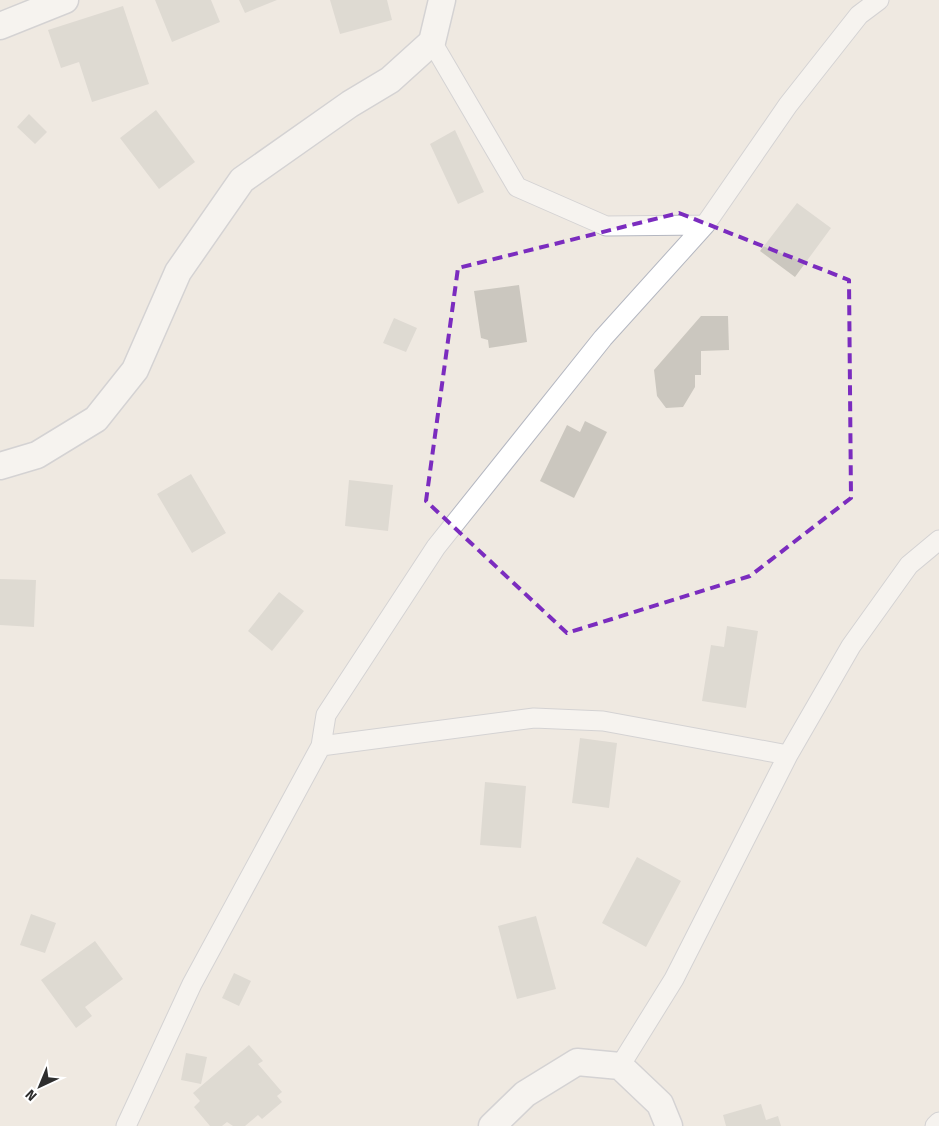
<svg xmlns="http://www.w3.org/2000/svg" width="939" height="1126" font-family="'Fira Sans',sans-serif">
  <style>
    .building { fill: #cbc7bf }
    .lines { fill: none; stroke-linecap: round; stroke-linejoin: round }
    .street-casing { stroke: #b4b7c1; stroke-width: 21 }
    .secondary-casing { stroke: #b4b7c1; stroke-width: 29 }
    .street { stroke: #fff; stroke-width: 19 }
    .secondary { stroke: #fff; stroke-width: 26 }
    .marked { fill: none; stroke: #7b2cbf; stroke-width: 4; stroke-dasharray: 10 6; stroke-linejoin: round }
  </style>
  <rect width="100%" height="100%" fill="#efe9e1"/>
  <path class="building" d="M155,0H211L220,22L172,42Z
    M239,0H277L245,13Z
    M330,0H387L392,20L340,34Z
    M123,6L149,84L92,102L79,62L61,68L48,30Z
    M156,110L195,162L159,189L120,138Z
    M29,114L47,132L35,144L17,127Z
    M455,130L484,192L458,204L430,144Z
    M797,203L831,228L795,277L760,251Z
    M519,285L527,342L489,348L488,340L481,338L474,291Z
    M701,316H728L729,350L701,351V375H695V387L683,407L666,408L657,396L654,370Z
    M394,318L417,328L406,352L383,343Z
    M585,421L607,432L574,498L540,481L567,425L580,432Z
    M191,474L226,533L192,553L157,494Z
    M349,480L393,485L388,531L345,526Z
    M0,579L36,580L34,627L0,625Z
    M279,592L304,611L272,651L248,631Z
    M727,626L758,631L746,708L702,701L711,645L724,647Z
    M580,738L617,743L609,808L572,803Z
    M485,782L526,786L521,848L480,845Z
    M637,857L681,881L646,947L602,923Z
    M31,914L56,923L45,953L20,945Z
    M536,916L556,989L517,999L498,926Z
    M95,941L123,979L85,1007L92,1016L76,1028L41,980Z
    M234,973L251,981L239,1006L222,998Z
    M249,1045L263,1061L258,1064L282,1092L277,1096L282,1102L262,1119L258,1115L245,1126H233L227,1122L222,1126H210L194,1107L200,1101L193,1093Z
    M186,1053L207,1057L201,1084L181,1080Z
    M761,1104L766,1120L778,1116L781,1126H726L723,1115Z"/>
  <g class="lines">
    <g class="street-casing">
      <path id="street" d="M705,225L788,105L859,15L879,0
        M321,746L534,718L603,721L788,755L674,979L620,1066
        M788,755L851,646L909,565L939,540
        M126,1126L192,984L321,746L326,715L436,547L603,338L705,225L606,226L517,187L432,42
        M935,1126L939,1122"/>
    </g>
    <g class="secondary-casing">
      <path id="secondary" d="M0,26L65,0
        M0,466L37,455L96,419L135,370L178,272L242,180L350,104L390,80L432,42L442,0
        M492,1126L525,1094L577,1062L620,1066L660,1104L669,1126"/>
    </g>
    <use href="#street" class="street"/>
    <use href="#secondary" class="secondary"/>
  </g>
  <path d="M0 0H939V1126H0ZM679,213L849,280L851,498L750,576L567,633L426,501L458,268Z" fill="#efe9e1" fill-opacity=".55" fill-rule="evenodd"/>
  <path class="marked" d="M679,213L849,280L851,498L750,576L567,633L426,501L458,268Z"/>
  <g transform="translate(40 1086) rotate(224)" stroke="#ffffff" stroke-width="4" paint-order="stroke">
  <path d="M0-4L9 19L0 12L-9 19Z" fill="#2e2e2e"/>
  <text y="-8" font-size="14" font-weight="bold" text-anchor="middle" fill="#2e2e2e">N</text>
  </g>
</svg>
